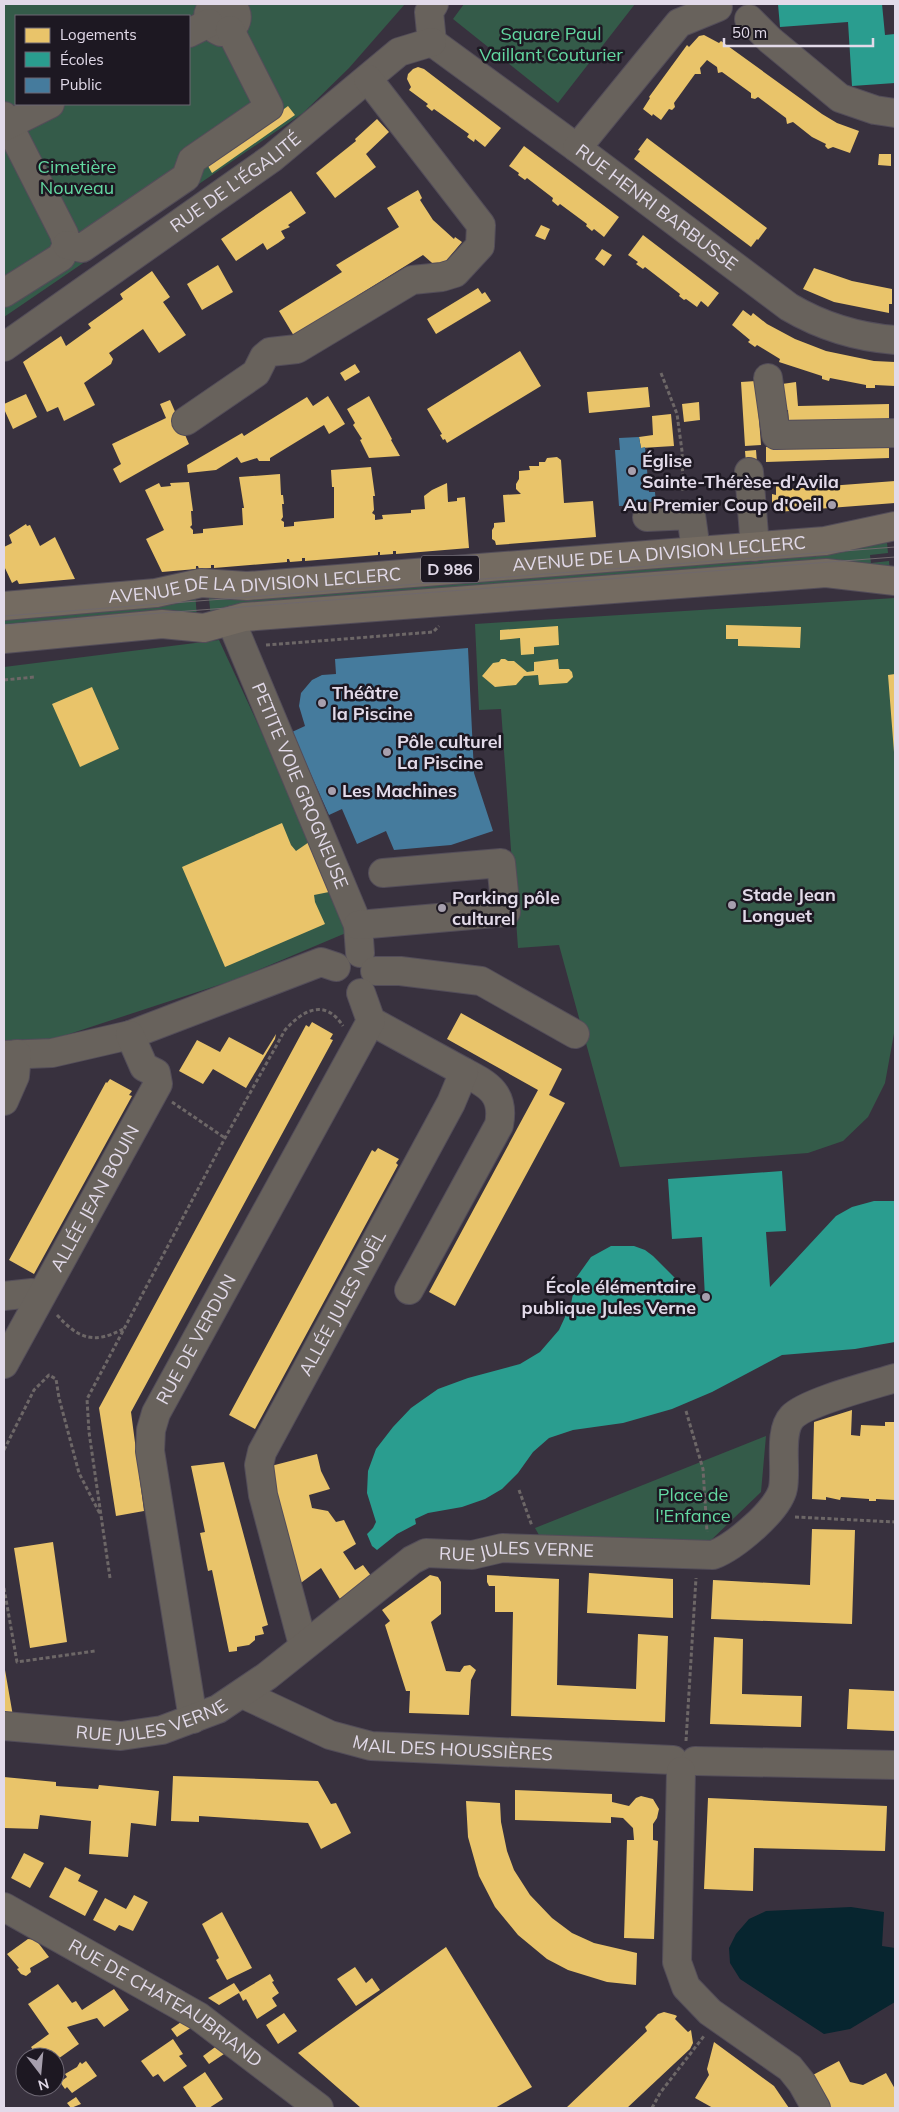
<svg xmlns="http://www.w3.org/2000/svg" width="899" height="2112" font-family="Mulish,sans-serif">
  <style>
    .green { fill: #345b49; fill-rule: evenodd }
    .water { fill: #07252f }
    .homes { fill: #e9c46a }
    .schools { fill: #2a9d8f }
    .public { fill: #457b9d }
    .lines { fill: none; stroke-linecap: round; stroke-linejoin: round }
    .minor-casing { stroke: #534d59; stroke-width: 30 }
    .major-casing { stroke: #534d59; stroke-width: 30 }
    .path { stroke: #6d6767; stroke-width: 3; stroke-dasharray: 4 2.5; stroke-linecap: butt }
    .minor { stroke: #68625c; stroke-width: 28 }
    .major { stroke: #746b61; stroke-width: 28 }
    .tram { stroke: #6f686c; stroke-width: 1 }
    .poi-dot { fill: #a69fad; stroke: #1d1822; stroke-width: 2 }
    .labels { text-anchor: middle; stroke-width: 5; stroke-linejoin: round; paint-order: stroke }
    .shield { fill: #1d1822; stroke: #a7a0ad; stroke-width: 1 }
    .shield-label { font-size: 16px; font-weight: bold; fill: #e2dae9 }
    .park-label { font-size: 18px; fill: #63d9a2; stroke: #1d1822 }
    .street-label { font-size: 18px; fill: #e2dae9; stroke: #1d1822 }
    .poi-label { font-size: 18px; font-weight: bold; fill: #e2dae9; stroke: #1d1822; text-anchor: start }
  </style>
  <rect width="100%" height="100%" fill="#38313e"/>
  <path class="green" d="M4,4H405L349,68L303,113L4,317ZM16,16H189V104H16Z
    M464,4H635L558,103L453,19Z
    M886,532L888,553L870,555L871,563L889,561L890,574L211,618L208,589L800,548L801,557H816V548Z
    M195,590L197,619L4,631V611Z
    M895,598V1028L885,1083L868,1117L843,1141L808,1153L620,1167L559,945L518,948L501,709L479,710L475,624Z
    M219,640L353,930L237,979L51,1040L4,1042V667Z
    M766,1436L761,1492L707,1544L539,1535L535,1528Z"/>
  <path class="water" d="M851,1907L884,1912L882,1946L895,1948V2002L850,2029L824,2034L740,1979L730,1963L729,1948L736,1934L749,1919L766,1911Z"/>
  <path class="homes" d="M704,35L719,43L721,41L822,114L837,123L859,131L850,153L833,147L828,149L825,146L826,144L812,137L793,122L787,124L786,118L758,97L755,99L751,98V93L722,72L718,73L717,67L707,60L700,68L701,74H695L674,103L675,107L672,110L669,109L661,120L653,114L652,116L643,109L650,98L649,97L687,45L689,47L699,36Z
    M418,67L424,69L501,128L485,147L475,139L474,142L467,137L469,134L434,109L432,111L426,106L428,104L409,90L411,87L407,79L408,74L413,69Z
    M288,106L295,115L212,173L208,166Z
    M377,119L389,132L366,154L376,167L335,198L316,173L356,141L355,139Z
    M647,138L767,228L758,240L757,239L751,247L634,159L640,151L638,150Z
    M524,146L619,217L604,237L594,229L592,231L586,226L587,224L560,204L558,206L552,201L553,198L527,178L525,180L518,175L519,173L509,166Z
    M879,154H891V166L878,165Z
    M418,190L422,198L420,200L433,220L454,239L455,237L462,242L439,269L423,255L357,296L361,303L297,341L279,311L342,272L336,265L399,227L387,208Z
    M291,191L306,213L288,225L290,227L281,231L285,238L278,243L267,250L263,243L236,261L221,239Z
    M541,225L550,229L545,240L535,236Z
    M643,235L719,293L708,307L701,301L697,307L686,299L684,300L679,296L680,294L645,267L643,269L636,264L638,262L628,255Z
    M602,249L612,255L604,266L595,259Z
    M218,265L233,292L202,310L187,284Z
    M814,268L852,281L892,289V304H889V313L834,302L803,289Z
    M152,271L170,297L163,302L186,335L159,353L143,329L109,353L113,359L111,364L84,383L95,405L64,421L58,407L47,412L23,362L61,336L66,346L91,328L88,324L123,299L120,294Z
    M478,288L482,294L485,292L491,301L436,334L427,319Z
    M743,310L751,316L753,313L767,324L795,339L826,351L874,361L895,362V386L875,385V388H866V385L830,378L829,381L822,379V376L779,362L780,359L757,345L755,347L748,342L750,340L732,325Z
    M520,351L541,386L447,443L445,439L443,440L440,435L442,434L427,409Z
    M355,364L360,372L345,381L340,373Z
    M756,381L761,445L745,446L741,382Z
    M796,382L798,406L889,404V420L789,424L788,410H783L782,384Z
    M648,387L650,407L589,413L587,392Z
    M26,394L37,417L13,429L4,409V404Z
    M328,396L345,424L329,434L324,425L270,458V461H259L257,458L241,463L237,457L216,470L188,473L187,465L242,433L244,436L307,397L313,406Z
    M369,396L392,439L391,440L400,456L369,458L360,440L362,439L353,425L355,423L347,409Z
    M170,400L189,444L120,483L113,469L121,464L112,444L166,418L160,404Z
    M699,402L700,420L684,422L682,404Z
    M671,414L674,446L641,448L639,437L653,435L652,416Z
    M889,443V458L766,462V447Z
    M756,450L757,463H746L745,451Z
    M557,457L561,460L564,503L593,501L596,537L496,545L495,541L492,539V530L494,527V523L505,522L503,495L521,494L516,489V484L519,479V471L530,470L529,466H539V462H545L547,458Z
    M371,467L375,496H373L374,510L372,513L375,515V520L383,519L382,515L411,513V510L425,509L424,496L432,490L447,483L448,502L457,501V498L465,497L469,548L396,554V551H393V554L380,555V552H378V555L305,561V558H302V561L290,562L289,559H287V562L214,568V565H211V568L199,569L198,566H196V569L162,572L146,539L164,530L145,490L159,483L161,487L171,486L170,483L189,482L193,511H191L192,525L190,527L193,530V534L203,533V529L243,525L242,508H244L239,477L280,474L281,495H283L284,504H282L283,517L281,520L284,522V527L294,526V522L334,518V487H332L331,470Z
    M895,481V503L777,512V505L772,506V494L776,495V486L789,485V489Z
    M26,524L27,526L30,525L40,546L55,537L75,579L19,584L17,580L12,583L4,566V547L12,543L9,535Z
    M726,625L801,627L800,648L738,646V639H726Z
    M558,626L559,645L534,647V654L521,655L520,638L500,640V630Z
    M501,659H505L508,661H514L527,672L534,671V662L558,659L559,669H569L572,672L573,677L567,683L539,685L538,675L524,676L516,685L495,687L482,676L493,663L499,662Z
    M895,674V752H894L888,675Z
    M92,687L119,749L80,767L52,704Z
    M282,823L291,845L296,851L312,840L334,891L314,895L315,902L325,924L225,967L182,867Z
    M461,1013L562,1069L549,1095L565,1103L455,1306L429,1292L538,1090L447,1039Z
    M312,1022L333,1034L330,1039L333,1040L131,1412L144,1511L116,1516L99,1408L306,1025L309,1027Z
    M276,1034L275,1039L246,1088L213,1069L203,1084L179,1071L197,1040L220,1052L229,1037L263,1055Z
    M110,1079L132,1091L129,1095L132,1096L34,1274L9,1260L106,1082L107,1083Z
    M378,1148L399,1159L396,1163L398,1165L255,1429L229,1415L372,1150L375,1152Z
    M852,1410L851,1435L860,1436L861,1425L885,1426V1422H895V1500L876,1499V1501H869V1499L841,1497L840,1500L826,1497V1500L812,1499L814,1422Z
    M317,1454L321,1471L330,1489L309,1495L312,1508L328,1511L336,1522L344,1520L356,1544L343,1552L355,1570L363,1565L372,1577L340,1599L321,1568L294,1588L271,1466Z
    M224,1462L268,1625L262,1627L264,1634L255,1636V1640L249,1645L237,1647V1651L229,1652L212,1570L208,1571L200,1533L205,1532L191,1466Z
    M812,1529L855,1530L852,1624L711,1619L713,1580L810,1585Z
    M53,1542L67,1642L30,1648L14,1548Z
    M589,1573L673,1579V1618L587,1613Z
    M430,1575L438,1577L441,1582V1614L431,1622L446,1671L460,1672L464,1666L470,1665L476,1670L471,1680L469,1715L409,1713L410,1691H406L385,1625L390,1621L382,1610Z
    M487,1575L559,1579L557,1685L636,1689L638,1634L668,1636L665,1722L511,1716L513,1612H495V1586H489L487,1582Z
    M714,1637L743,1639L742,1694L802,1696L801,1727L710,1724Z
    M4,1670H5L13,1716H4Z
    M849,1689L895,1691V1731L847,1729Z
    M173,1776L318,1781L331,1804L336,1803L351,1833L321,1849L308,1823L199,1816V1822L171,1821Z
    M4,1777L56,1782V1786L98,1789L99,1785L159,1791L156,1826L131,1823L128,1857L89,1854L91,1821L40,1815L38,1829L4,1828Z
    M515,1790L612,1794V1802L629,1806L636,1798L641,1796L653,1799L659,1809L657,1818L653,1824V1840L658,1841L654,1939L624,1938L627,1840H634L633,1828L623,1818L611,1817V1823L515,1820Z
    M708,1798L887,1806L885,1851L754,1848L753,1891L704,1889Z
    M466,1801L500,1803L501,1822L507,1851L514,1870L530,1895L552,1918L572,1933L594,1943L637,1953L636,1985L607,1982L568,1970L547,1959L518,1935L495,1907L479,1876L468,1837Z
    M24,1853L44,1863L30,1888L11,1878Z
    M65,1867L81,1875L78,1881L98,1891L85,1916L49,1897Z
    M134,1895L148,1902L133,1931L119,1925L115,1931L93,1920L105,1898L126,1909Z
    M222,1912L252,1968L227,1980L216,1960L219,1958L202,1924Z
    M28,1939L36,1940L49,1957L30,1968L31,1972L26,1976L21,1974L17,1969L19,1968L7,1954Z
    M446,1947L532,2087L495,2108H361L298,2053Z
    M355,1967L366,1983L372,1978L380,1990L356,2006L337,1979Z
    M270,1974L274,1981L272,1982L279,1993L272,1998L277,2006L257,2019L246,1999L243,2001L239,1993L219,2005L208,1998L234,1983L240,1992Z
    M58,1984L72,2003L76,2001L82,2010L114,1989L129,2010L104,2027L97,2018L67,2027L79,2044L55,2061V2057L49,2055L38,2057L31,2047L49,2034L28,2004Z
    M664,2012L675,2015L677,2016L675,2019L688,2032L691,2030L693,2043L690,2049L627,2108H566L647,2031L645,2027L658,2014Z
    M284,2013L297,2031L278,2044L266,2025Z
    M184,2020L192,2027L177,2037L171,2029Z
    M173,2039L183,2054L179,2056L187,2066L164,2082L158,2074L153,2077L141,2061Z
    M714,2042L774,2086L789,2108H713L695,2098L709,2075L707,2069Z
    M218,2045L227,2052L209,2064L203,2056Z
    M86,2061L97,2076L72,2093L67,2087L65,2089L60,2082L67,2077L65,2074L77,2067L80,2062L82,2064Z
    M839,2061L850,2082L863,2085L886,2073L895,2089V2107L830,2108L811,2076Z
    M205,2072L223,2099L209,2108H197L183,2087Z
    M76,2097L81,2104L71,2108L67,2103Z"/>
  <path class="schools" d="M778,4H882L885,35L895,34V83L852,86L848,22L780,27Z
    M782,1171L786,1231L766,1232L770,1287L836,1216L852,1207L874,1201H895V1342L855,1349L782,1355L712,1392L672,1409L623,1423L573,1430L549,1438L533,1452L518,1473L502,1489L485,1499L462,1507L428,1513L415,1519L416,1524L397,1534L377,1550L372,1546L367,1534L373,1528L376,1522L367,1493L368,1471L376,1449L393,1427L411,1408L438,1389L468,1378L520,1364L540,1352L559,1330L571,1304L576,1278L591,1257L611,1246H634L645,1250L653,1256L684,1287L705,1298L702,1237L672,1239L668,1179Z"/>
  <path class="public" d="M639,437L641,448L645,447L649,492H655L656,505L619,506L615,450H620L619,438Z
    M468,648L474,773L493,831L451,845L394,850L386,831L357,844L342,809L329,815L292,732L305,726L299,706L301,693L312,680L322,675L336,674L335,659Z"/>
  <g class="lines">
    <g class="minor-casing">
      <g id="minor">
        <path d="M216,4C203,12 207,27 221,32C237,30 243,14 229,4"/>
        <path d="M749,19L770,40L840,98L875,110L895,113"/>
        <path d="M189,33L209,23"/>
        <path id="s1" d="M432,42L577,148L789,307C823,327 856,337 895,340"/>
        <path d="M432,42L429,12L434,4"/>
        <path d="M4,116L64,234L67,245L61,257L4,293"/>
        <path d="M4,127L50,104"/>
        <path d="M577,148L679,23L718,7"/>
        <path d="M67,245L82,248L186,177L192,160L269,107L230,30"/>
        <path id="s2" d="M4,347L272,158L399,52L432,42"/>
        <path d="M768,378L776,435L895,433"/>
        <path d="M186,421L256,373L264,357L270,352L297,349L412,280L442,277L455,273L480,246L481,225L368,79"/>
        <path d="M749,472L755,547"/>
        <path d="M647,517L691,515L696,550"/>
        <path id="s3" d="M233,620L236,633L358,925L360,953"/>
        <path d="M358,925L506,912L501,863L383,873"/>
        <path d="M375,971H400L481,981L575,1034"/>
        <path d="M4,1055L52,1053L130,1035L321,962L336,967"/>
        <path d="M4,1101L15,1076L17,1054"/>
        <path d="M409,1290L499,1125C505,1094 489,1085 464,1072"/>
        <path d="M4,1296L32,1293L41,1295"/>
        <path id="s4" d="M4,1364L158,1084L156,1073L144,1067L130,1035"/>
        <path id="s5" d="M303,1645L263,1495L259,1465L262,1452L451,1103L464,1072L371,1021"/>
        <path id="s6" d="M245,1692L249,1697L330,1735L371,1746L673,1760"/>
        <path id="s7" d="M193,1719L150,1451L151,1430L156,1413L371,1021L361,993"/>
        <path id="s8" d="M4,1726L121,1736L162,1730L218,1709L267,1676L412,1560L426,1553L472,1555L502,1548L713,1555C734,1547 779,1510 783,1488C787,1468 778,1432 792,1417C806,1402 873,1385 895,1378"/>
        <path d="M695,1761L895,1765"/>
        <path d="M681,1771L677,1962L686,1987L710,2012L790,2068L802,2083L816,2108"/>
        <path id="s9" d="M4,1907L198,2016L319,2108"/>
      </g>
    </g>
    <g class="major-casing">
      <g id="major">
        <path id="s10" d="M4,606L156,593L201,583L247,586L825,541L895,526"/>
        <path d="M4,639L162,624L204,628L244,617L826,573L895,581"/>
      </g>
    </g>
    <path class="path" d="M661,373L677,414L682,451L683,492
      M266,645L433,632L439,626
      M4,680L35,677
      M172,1102L225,1138
      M57,1315C78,1338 93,1345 123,1329
      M686,1411L703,1469L707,1532
      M4,1450L34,1390L49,1375L56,1379L59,1398L79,1473L100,1514
      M519,1490L532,1526
      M795,1517L895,1522
      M110,1578L89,1432L87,1399L225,1138L285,1030C303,1010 325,998 343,1026
      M4,1588L17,1662L95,1651
      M686,1741L696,1578
      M652,2108L660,2093L704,2036"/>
    <use href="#minor" class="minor"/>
    <use href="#major" class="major"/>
    <path class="tram" d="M4,616L895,547
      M4,625L895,557"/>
  </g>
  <g class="poi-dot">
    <circle cx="632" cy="471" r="5"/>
    <circle cx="832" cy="505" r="5"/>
    <circle cx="322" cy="703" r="5"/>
    <circle cx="387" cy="752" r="5"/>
    <circle cx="332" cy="791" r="5"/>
    <circle cx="732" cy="905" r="5"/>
    <circle cx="442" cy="908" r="5"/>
    <circle cx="706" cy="1297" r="5"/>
  </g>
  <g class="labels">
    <rect class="shield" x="421" y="555.5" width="58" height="27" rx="4"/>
    <g class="shield-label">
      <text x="450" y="575">D 986</text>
    </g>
    <g class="park-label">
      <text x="551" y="40">Square Paul<tspan x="551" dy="21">Vaillant Couturier</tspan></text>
      <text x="77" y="173">Cimetière<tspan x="77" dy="21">Nouveau</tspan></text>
      <text x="693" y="1501">Place de<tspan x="693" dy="21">l'Enfance</tspan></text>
    </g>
    <g class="street-label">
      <text dy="6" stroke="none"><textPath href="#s2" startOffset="284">RUE DE L'ÉGALITÉ</textPath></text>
      <text dy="6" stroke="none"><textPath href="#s1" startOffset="279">RUE HENRI BARBUSSE</textPath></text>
      <text dy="6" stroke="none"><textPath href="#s10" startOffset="658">AVENUE DE LA DIVISION LECLERC</textPath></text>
      <text dy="6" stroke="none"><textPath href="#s10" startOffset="252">AVENUE DE LA DIVISION LECLERC</textPath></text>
      <text dy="6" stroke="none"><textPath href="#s3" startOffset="179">PETITE VOIE GROGNEUSE</textPath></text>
      <text dy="6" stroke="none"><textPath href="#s4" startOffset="189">ALLÉE JEAN BOUIN</textPath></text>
      <text dy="6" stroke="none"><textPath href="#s5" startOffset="368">ALLÉE JULES NOËL</textPath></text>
      <text dy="6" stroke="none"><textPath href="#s7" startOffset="394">RUE DE VERDUN</textPath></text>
      <text dy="6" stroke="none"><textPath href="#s8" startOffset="570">RUE JULES VERNE</textPath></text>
      <text dy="6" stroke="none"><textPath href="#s8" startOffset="150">RUE JULES VERNE</textPath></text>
      <text dy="6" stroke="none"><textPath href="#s6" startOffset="220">MAIL DES HOUSSIÈRES</textPath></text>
      <text dy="6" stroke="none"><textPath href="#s9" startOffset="188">RUE DE CHATEAUBRIAND</textPath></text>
    </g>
    <g class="poi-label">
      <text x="642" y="467">Église<tspan x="642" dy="21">Sainte-Thérèse-d'Avila</tspan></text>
      <text x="822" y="511" text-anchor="end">Au Premier Coup d'Oeil</text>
      <text x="332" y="699">Théâtre<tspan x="332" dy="21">la Piscine</tspan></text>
      <text x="397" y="748">Pôle culturel<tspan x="397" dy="21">La Piscine</tspan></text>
      <text x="342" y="797">Les Machines</text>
      <text x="742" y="901">Stade Jean<tspan x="742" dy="21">Longuet</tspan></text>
      <text x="452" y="904">Parking pôle<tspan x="452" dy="21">culturel</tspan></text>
      <text x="696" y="1293" text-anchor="end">École élémentaire<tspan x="696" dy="21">publique Jules Verne</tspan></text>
    </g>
  </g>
  <rect width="899" height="2112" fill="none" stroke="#e2dae9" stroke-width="10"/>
  <rect x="15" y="15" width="175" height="90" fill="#1d1822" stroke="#6c6672"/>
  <rect x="25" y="28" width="25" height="15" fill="#e9c46a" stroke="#6c6672"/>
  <text x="60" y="40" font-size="15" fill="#e2dae9">Logements</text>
  <rect x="25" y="52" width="25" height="15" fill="#2a9d8f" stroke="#6c6672"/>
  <text x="60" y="65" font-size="15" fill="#e2dae9">Écoles</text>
  <rect x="25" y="78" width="25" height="15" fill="#457b9d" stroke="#6c6672"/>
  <text x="60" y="90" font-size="15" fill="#e2dae9">Public</text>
  <g transform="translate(40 2072) rotate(164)"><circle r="24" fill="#1d1822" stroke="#6c6672"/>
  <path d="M0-4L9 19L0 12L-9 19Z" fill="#a69fad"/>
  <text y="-8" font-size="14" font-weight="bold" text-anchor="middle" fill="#e2dae9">N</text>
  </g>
  <path d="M724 38v8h149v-8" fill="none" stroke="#e2dae9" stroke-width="2.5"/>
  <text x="732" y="38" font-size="15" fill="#e2dae9" stroke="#1d1822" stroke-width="4" paint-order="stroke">50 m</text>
</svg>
